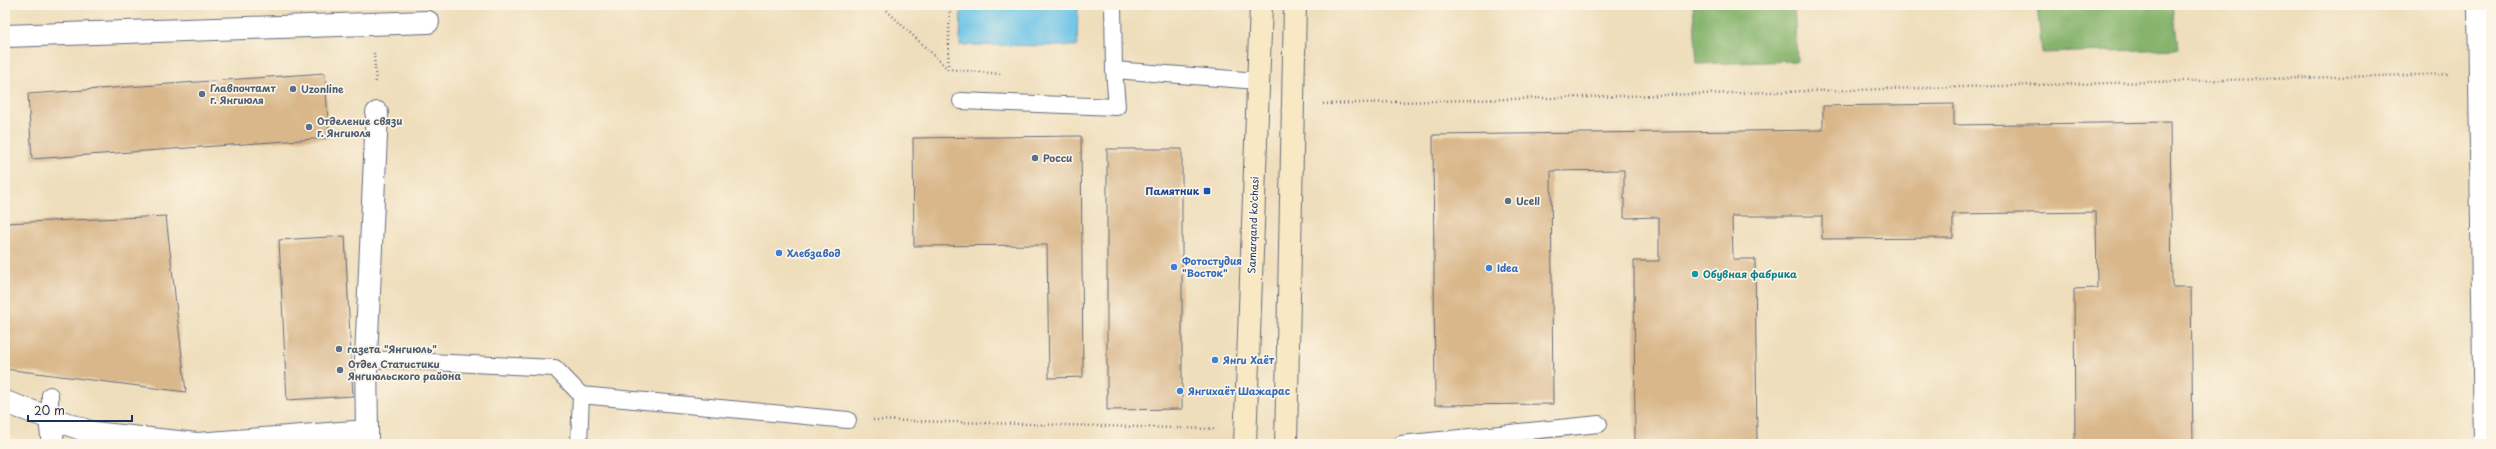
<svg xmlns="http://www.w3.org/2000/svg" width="2496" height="449" font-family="'Playpen Sans',sans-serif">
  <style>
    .forest { fill: #86b46d; stroke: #507266 }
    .water { fill: #6ac3e7; stroke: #4279a2 }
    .building { fill: #d9b78b }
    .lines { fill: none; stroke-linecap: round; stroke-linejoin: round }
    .lane-casing { stroke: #656c7f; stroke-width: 18 }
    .street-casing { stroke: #656c7f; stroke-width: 24 }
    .secondary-casing { stroke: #656c7f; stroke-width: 24 }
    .path { stroke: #656c7f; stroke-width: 2.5; stroke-dasharray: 1 3; stroke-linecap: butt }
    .lane { stroke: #fff; stroke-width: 16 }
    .street { stroke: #fff; stroke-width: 22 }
    .secondary { stroke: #f8e8c3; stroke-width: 22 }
    .service-dot { fill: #5c6f8a; stroke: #fcf5e5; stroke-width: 1.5 }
    .transit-dot { fill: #1a4fb4; stroke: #fcf5e5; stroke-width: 1.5 }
    .shop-dot { fill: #3f7fe0; stroke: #fcf5e5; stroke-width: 1.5 }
    .culture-dot { fill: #0f9aa8; stroke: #fcf5e5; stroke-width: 1.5 }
    .labels { text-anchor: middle; stroke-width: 3.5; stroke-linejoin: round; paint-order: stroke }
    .service-label { font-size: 10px; font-weight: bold; fill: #4e5e75; stroke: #fcf5e5; text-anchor: start }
    .transit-label { font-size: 10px; font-weight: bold; fill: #164399; stroke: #fcf5e5; text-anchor: end }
    .street-label { font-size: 10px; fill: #1b2f5e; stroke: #fcf5e5 }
    .shop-label { font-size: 10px; font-weight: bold; fill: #366cbe; stroke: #fcf5e5; text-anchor: start }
    .culture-label { font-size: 10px; font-weight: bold; fill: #0d838f; stroke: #fcf5e5; text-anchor: start }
  </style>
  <rect width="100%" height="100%" fill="#fcf5e5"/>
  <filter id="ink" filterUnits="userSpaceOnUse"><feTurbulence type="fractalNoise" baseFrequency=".025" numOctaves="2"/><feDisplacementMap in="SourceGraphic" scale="8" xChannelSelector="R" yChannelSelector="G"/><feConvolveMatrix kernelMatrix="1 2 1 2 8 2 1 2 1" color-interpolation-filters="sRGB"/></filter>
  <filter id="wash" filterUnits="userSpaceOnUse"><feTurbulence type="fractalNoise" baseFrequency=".012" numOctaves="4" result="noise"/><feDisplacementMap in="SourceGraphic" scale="16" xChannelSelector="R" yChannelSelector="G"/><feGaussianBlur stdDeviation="0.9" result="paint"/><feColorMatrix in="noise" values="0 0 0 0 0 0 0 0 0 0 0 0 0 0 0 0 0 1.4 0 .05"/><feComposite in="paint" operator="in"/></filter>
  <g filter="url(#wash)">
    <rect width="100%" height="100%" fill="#efdebc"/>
    <path class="forest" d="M1693,5H1794L1797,61L1697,64Z
      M2037,5H2173L2178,49L2042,53Z"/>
    <path class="water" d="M961,5H1078L1077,46L960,45Z"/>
    <g id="blocks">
      <path class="building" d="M325,73L329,138L32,159L28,94Z
        M1954,104V125L2170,122L2172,287H2191L2193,444H2075L2074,289L2097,288L2096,212L1953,214V238L1822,239V216H1732L1733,259H1755L1757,444H1635L1634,261H1659V217L1624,218V170L1551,171L1553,404L1435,405L1433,135L1823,130V106Z
        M1081,136L1083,377L1049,378L1047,245L914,246L913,138Z
        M1107,149H1182V409L1107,410Z
        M166,216L186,392L5,369V223Z
        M345,236L353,396L287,400L279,240Z"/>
    </g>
  </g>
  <g filter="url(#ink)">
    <use href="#blocks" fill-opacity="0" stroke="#656c7f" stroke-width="1"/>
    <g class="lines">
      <g class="lane-casing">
        <path id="lane" d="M1113,5L1114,70L1258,81
          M961,101L1117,107L1114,70
          M366,359L555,368L581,395L848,420
          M50,395V420
          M579,444L581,395
          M1401,444L1599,424"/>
      </g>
      <g class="street-casing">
        <path id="street" d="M2479,5L2485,444
          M5,36L428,22
          M5,402L93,433L197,444L367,431V444
          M50,420L53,444
          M367,431L366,359L377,113"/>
      </g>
      <g class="secondary-casing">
        <path id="secondary" d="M1245,444L1261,5
          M1286,444L1295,5"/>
      </g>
      <path class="path" d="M881,5L948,69L1001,74
        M374,53L376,84
        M948,69L950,5
        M1323,104L2450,74
        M873,420L1216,429"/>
      <use href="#lane" class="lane"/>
      <use href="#street" class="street"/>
      <use href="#secondary" class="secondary"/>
    </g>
  </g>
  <g class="service-dot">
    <circle cx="293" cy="89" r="4"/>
    <circle cx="202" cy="94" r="4"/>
    <circle cx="309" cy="127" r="4"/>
    <circle cx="1035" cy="158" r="4"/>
    <circle cx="1508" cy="201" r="4"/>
    <circle cx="339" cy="349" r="4"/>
    <circle cx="340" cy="370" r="4"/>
  </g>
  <rect class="transit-dot" x="1203" y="187" width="8" height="8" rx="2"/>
  <g class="shop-dot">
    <circle cx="779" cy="253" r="4"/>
    <circle cx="1174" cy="267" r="4"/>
    <circle cx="1489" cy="268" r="4"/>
    <circle cx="1215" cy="360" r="4"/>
    <circle cx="1180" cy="391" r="4"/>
  </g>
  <circle class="culture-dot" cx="1695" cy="274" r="4"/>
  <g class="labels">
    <g class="service-label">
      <text x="210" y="92">Главпочтамт<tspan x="210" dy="12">г. Янгиюля</tspan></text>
      <text x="301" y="93">Uzonline</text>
      <text x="317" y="125">Отделение связи<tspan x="317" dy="12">г. Янгиюля</tspan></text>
      <text x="1043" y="162">Росси</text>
      <text x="1516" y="205">Ucell</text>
      <text x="347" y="353">газета "Янгиюль"</text>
      <text x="348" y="368">Отдел Статистики<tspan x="348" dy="12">Янгиюльского района</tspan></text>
    </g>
    <g class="transit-label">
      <text x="1199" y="195">Памятник</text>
    </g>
    <g class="street-label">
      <text transform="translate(1253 225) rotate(-88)" y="4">Samarqand ko'chasi</text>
    </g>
    <g class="shop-label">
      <text x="787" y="257">Хлебзавод</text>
      <text x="1182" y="265">Фотостудия<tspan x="1182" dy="12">"Восток"</tspan></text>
      <text x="1497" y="272">Idea</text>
      <text x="1223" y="364">Янги Хаёт</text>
      <text x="1188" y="395">Янгихаёт Шажарас</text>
    </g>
    <g class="culture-label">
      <text x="1703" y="278">Обувная фабрика</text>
    </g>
  </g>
  <rect width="2496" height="449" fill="none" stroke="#fcf5e5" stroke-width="20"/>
  <path d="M28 415v6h104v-6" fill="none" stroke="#1b2f5e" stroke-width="2"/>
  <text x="34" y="415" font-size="12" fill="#1b2f5e" stroke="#fcf5e5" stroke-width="3" paint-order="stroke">20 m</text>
</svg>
